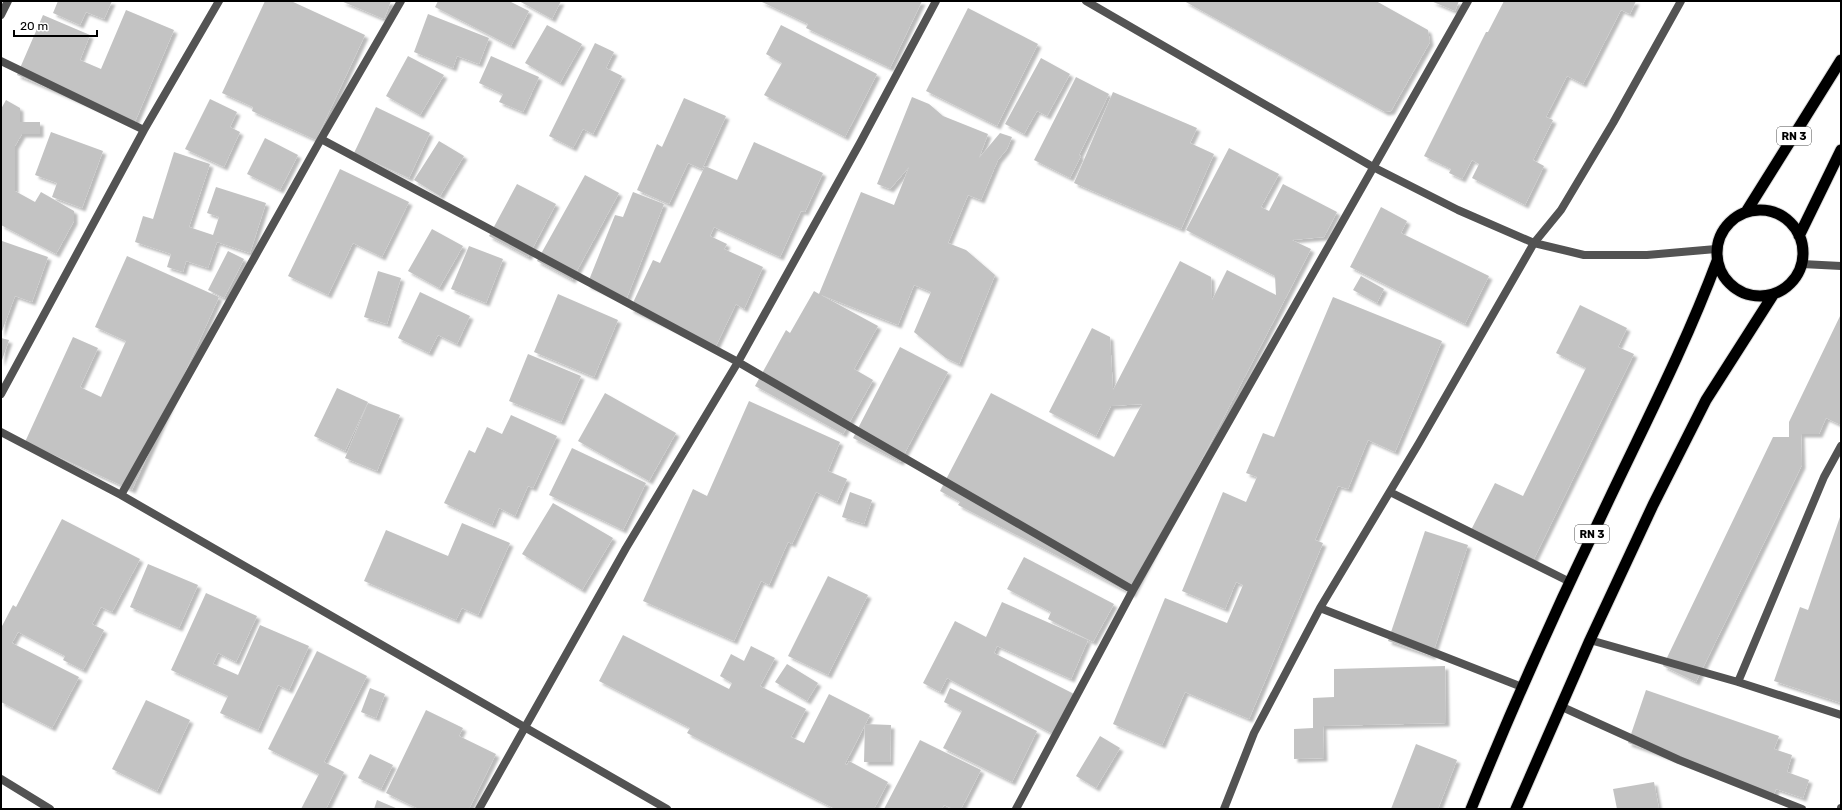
<svg xmlns="http://www.w3.org/2000/svg" width="1842" height="810" font-family="Rubik,sans-serif">
  <style>
    .building { fill: #c3c3c3; filter: url(#shadow) }
    .lines { fill: none; stroke-linecap: round; stroke-linejoin: round }
    .trunk-casing { stroke: #dbdbdb; stroke-width: 13 }
    .minor { stroke: #535353; stroke-width: 8 }
    .tertiary { stroke: #535353; stroke-width: 8 }
    .trunk { stroke: #000; stroke-width: 11 }
    .labels { text-anchor: middle; stroke-width: 3; stroke-linejoin: round; paint-order: stroke }
    .shield { fill: #fff; stroke: #4c4c4c; stroke-width: 1 }
    .shield-label { font-size: 11px; font-weight: bold; fill: #000 }
  </style>
  <defs>
    <filter id="shadow"><feDropShadow dx="3.5" dy="3.5" stdDeviation="1" flood-color="#0004"/></filter>
  </defs>
  <rect width="100%" height="100%" fill="#fff"/>
  <path class="building" d="M58,1H112L104,19L86,12L80,25L53,13Z
    M265,1H291L365,35L316,140L252,111L253,107L222,93Z
    M341,1H391L384,19Z
    M438,1H509L529,11L511,46L435,7Z
    M519,1H561L552,19Z
    M760,1H922L890,68L806,28L808,24Z
    M1184,1H1376L1428,30L1430,42L1391,111L1385,112Z
    M1431,1H1459L1455,11Z
    M1504,1H1636L1630,14L1621,10L1583,84L1567,76L1546,117L1553,120L1533,160L1544,166L1525,205L1472,178L1479,164L1472,160L1462,179L1449,173L1451,169L1424,156L1486,32H1488Z
    M968,8L1038,44L997,126L926,91Z
    M126,10L174,30L134,124L17,75L43,15L90,35L80,60L101,69Z
    M428,14L489,38L479,64L457,56L453,68L414,52Z
    M547,25L582,44L560,83L525,63Z
    M781,25L877,74L845,137L764,95L782,63L766,54Z
    M595,43L614,52L606,68L622,76L593,134L583,129L573,148L549,136Z
    M408,56L444,75L420,115L386,96Z
    M491,56L539,77L523,112L499,102L503,94L479,83Z
    M1041,58L1070,74L1047,116L1037,111L1024,134L1005,124Z
    M1076,77L1109,94L1079,155L1081,156L1070,178L1034,160Z
    M1113,92L1197,128L1190,143L1214,154L1181,229L1074,183Z
    M912,97L929,104L943,116L988,134L979,158L1000,133L1012,137L1007,149L998,160L981,200L968,195L948,243L966,250L995,275L959,364L946,358L914,332L931,292L914,285L898,325L821,295L878,326L854,369L873,380L843,434L755,386L786,330L790,333L814,291L819,294L861,192L894,205L909,167L890,189L877,184Z
    M684,98L726,116L702,169L688,163L669,204L637,190L657,144L662,147Z
    M210,99L237,112L230,127L240,132L224,167L185,149Z
    M6,100L20,108V122H40V134H22L15,146V191L35,202L41,192L74,211V221L56,254L1,225V109Z
    M376,107L430,133L409,178L354,153Z
    M51,132L103,151L82,208L52,197L57,183L35,175Z
    M265,138L298,155L280,190L247,174Z
    M439,141L464,156L440,196L414,180Z
    M754,142L823,173L805,212L801,211L780,257L714,227L710,236L727,244L724,249L763,267L744,309L736,304L715,348L630,309L653,260L660,263L705,166L737,180Z
    M1229,148L1279,174L1261,207L1269,211L1283,184L1337,212L1324,237L1292,240L1311,249L1132,594L958,505L960,502L940,491L991,393L1114,457L1142,404L1111,406L1096,436L1049,412L1092,328L1110,337L1113,390L1180,261L1211,277L1212,300L1227,270L1276,295L1275,276L1186,230Z
    M174,152L210,164L189,227L213,235L219,217L207,213L216,187L266,203L250,253L217,242L208,268L186,261L183,272L167,267L171,254L135,242L143,216L153,219Z
    M340,169L409,202L382,257L353,243L328,295L288,276Z
    M585,175L619,193L572,280L537,261Z
    M517,184L556,204L528,257L489,236Z
    M633,192L664,204L626,300L587,285L615,215L623,217Z
    M1381,207L1407,221L1401,233L1489,276L1465,324L1350,267Z
    M432,229L463,246L439,288L408,271Z
    M2,241L48,257L32,302L15,296L1,334Z
    M469,246L503,259L486,303L451,289Z
    M228,251L244,259L224,298L208,290Z
    M127,256L219,297L132,490L25,442L73,337L98,348L80,387L101,397L126,341L95,327Z
    M378,271L401,278L387,324L364,317Z
    M1361,276L1384,289L1377,303L1353,290Z
    M420,292L470,316L457,344L438,335L429,353L398,338Z
    M558,294L618,320L594,377L534,352Z
    M1333,297L1442,341L1395,452L1368,440L1348,489L1338,486L1315,540L1323,543L1249,719L1185,692L1162,745L1113,724L1165,598L1227,623L1243,585L1236,582L1225,609L1182,591L1223,492L1246,502L1257,477L1246,473L1263,433L1274,437Z
    M1580,305L1627,328L1618,347L1634,354L1532,563L1470,532L1495,483L1523,496L1586,368L1556,353Z
    M1841,314V425L1826,418L1819,434H1801L1802,465L1696,682L1663,666L1773,437H1789V422Z
    M1,338L9,340L1,363Z
    M900,347L948,372L900,462L853,438Z
    M528,354L581,376L561,422L509,401Z
    M337,388L368,402L345,451L314,436Z
    M605,393L676,433L649,481L578,441Z
    M749,401L840,442L828,471L847,479L837,502L816,492L792,544L788,542L769,585L761,581L734,641L643,601L693,489L707,496Z
    M368,403L400,415L377,471L345,458Z
    M511,415L557,436L533,488L528,486L515,516L499,508L492,525L444,503L469,450L475,453L487,427L502,434Z
    M572,448L646,483L623,530L549,495Z
    M850,492L872,500L864,524L842,517Z
    M553,503L613,538L582,590L522,554Z
    M1841,514V703L1774,681L1800,607L1808,610Z
    M62,519L140,559L112,612L101,607L92,624L104,630L83,670L63,660L65,656L18,632L12,643L79,677L52,728L1,702V628L13,605L16,607Z
    M462,523L510,543L478,615L462,608L456,620L364,581L386,530L448,556Z
    M1425,531L1468,545L1432,656L1388,641Z
    M1024,557L1114,604L1093,642L1048,619L1051,612L1007,589Z
    M148,564L198,585L179,628L130,607Z
    M828,576L868,595L828,675L788,656Z
    M206,593L257,616L236,662L218,653L213,664L238,675L260,625L309,646L289,690L278,685L258,730L220,713L228,696L171,670Z
    M1002,602L1088,640L1071,679L997,646L994,653L1074,694L1053,734L947,678L940,692L923,683L955,621L986,637Z
    M623,635L729,689L732,683L720,676L731,654L744,661L751,646L775,658L760,686L806,709L791,737L804,743L829,694L870,715L845,764L847,765L849,761L888,782L874,809H835L687,733L690,728L599,681Z
    M317,651L367,676L324,762L344,772L326,809H301L319,774L268,749Z
    M787,664L818,683L807,701L775,682Z
    M1445,666L1446,723L1323,726L1324,758L1294,759V729L1313,728V698L1334,697V669Z
    M370,688L385,694L376,718L361,712Z
    M950,688L1037,731L1012,782L943,748L962,711L944,702Z
    M1646,690L1779,736L1774,749L1792,755L1787,772L1809,780L1803,798L1776,789L1774,794L1628,743Z
    M146,700L190,720L157,791L112,769Z
    M426,710L463,728L459,736L496,754L469,809H419L386,793Z
    M865,724L891,725L890,762H864Z
    M1100,736L1120,748L1096,788L1076,776Z
    M920,740L981,770L961,809H953L944,805L942,809H884Z
    M1416,744L1457,760L1438,809H1391Z
    M370,754L393,765L381,789L358,778Z
    M1654,782L1659,809H1617L1613,789Z
    M377,800L398,809H374Z"/>
  <g class="lines">
    <g class="trunk-casing">
      <path id="trunk" d="M1717 253a43 43 0 1 1 86 0a43 43 0 1 1-86 0Z
        M1746,212L1841,60
        M1799,236L1841,150
        M1471,809C1510,713 1552,618 1597,525C1638,437 1683,352 1717,261
        M1516,809L1590,640L1653,505L1706,400L1773,295"/>
    </g>
    <path class="minor" d="M1086,1L1373,167L1458,210L1534,243L1584,255H1647L1716,249
      M1,15L8,1
      M1,61L144,130
      M321,139L738,362L1133,590
      M1,394L144,130L219,1
      M1,432L121,495L667,809
      M1390,492L1570,582
      M121,495L321,139L401,1
      M1320,608L1522,687
      M1590,640L1738,682L1841,715
      M1738,682L1824,477L1841,446
      M1560,706L1679,760L1802,809
      M1,779L50,809
      M479,809L626,548L738,362L860,143L936,1
      M1016,809L1133,590L1468,1
      M1224,809L1254,733L1320,608L1419,443L1534,243L1561,210L1613,123L1681,1
      M1841,809V808"/>
    <path class="tertiary" d="M1802,264L1841,266"/>
    <use href="#trunk" class="trunk"/>
  </g>
  <g class="labels">
    <g class="shield">
      <rect x="1777" y="127" width="34" height="18" rx="3"/>
      <rect x="1575" y="525" width="34" height="18" rx="3"/>
    </g>
    <g class="shield-label">
      <text x="1794" y="140">RN 3</text>
      <text x="1592" y="538">RN 3</text>
    </g>
  </g>
  <rect width="1842" height="810" fill="none" stroke="#000000" stroke-width="4"/>
  <path d="M14 30v6h83v-6" fill="none" stroke="#000000" stroke-width="2"/>
  <text x="20" y="30" font-size="12" fill="#000000" stroke="#ffffff" stroke-width="3" paint-order="stroke">20 m</text>
</svg>
